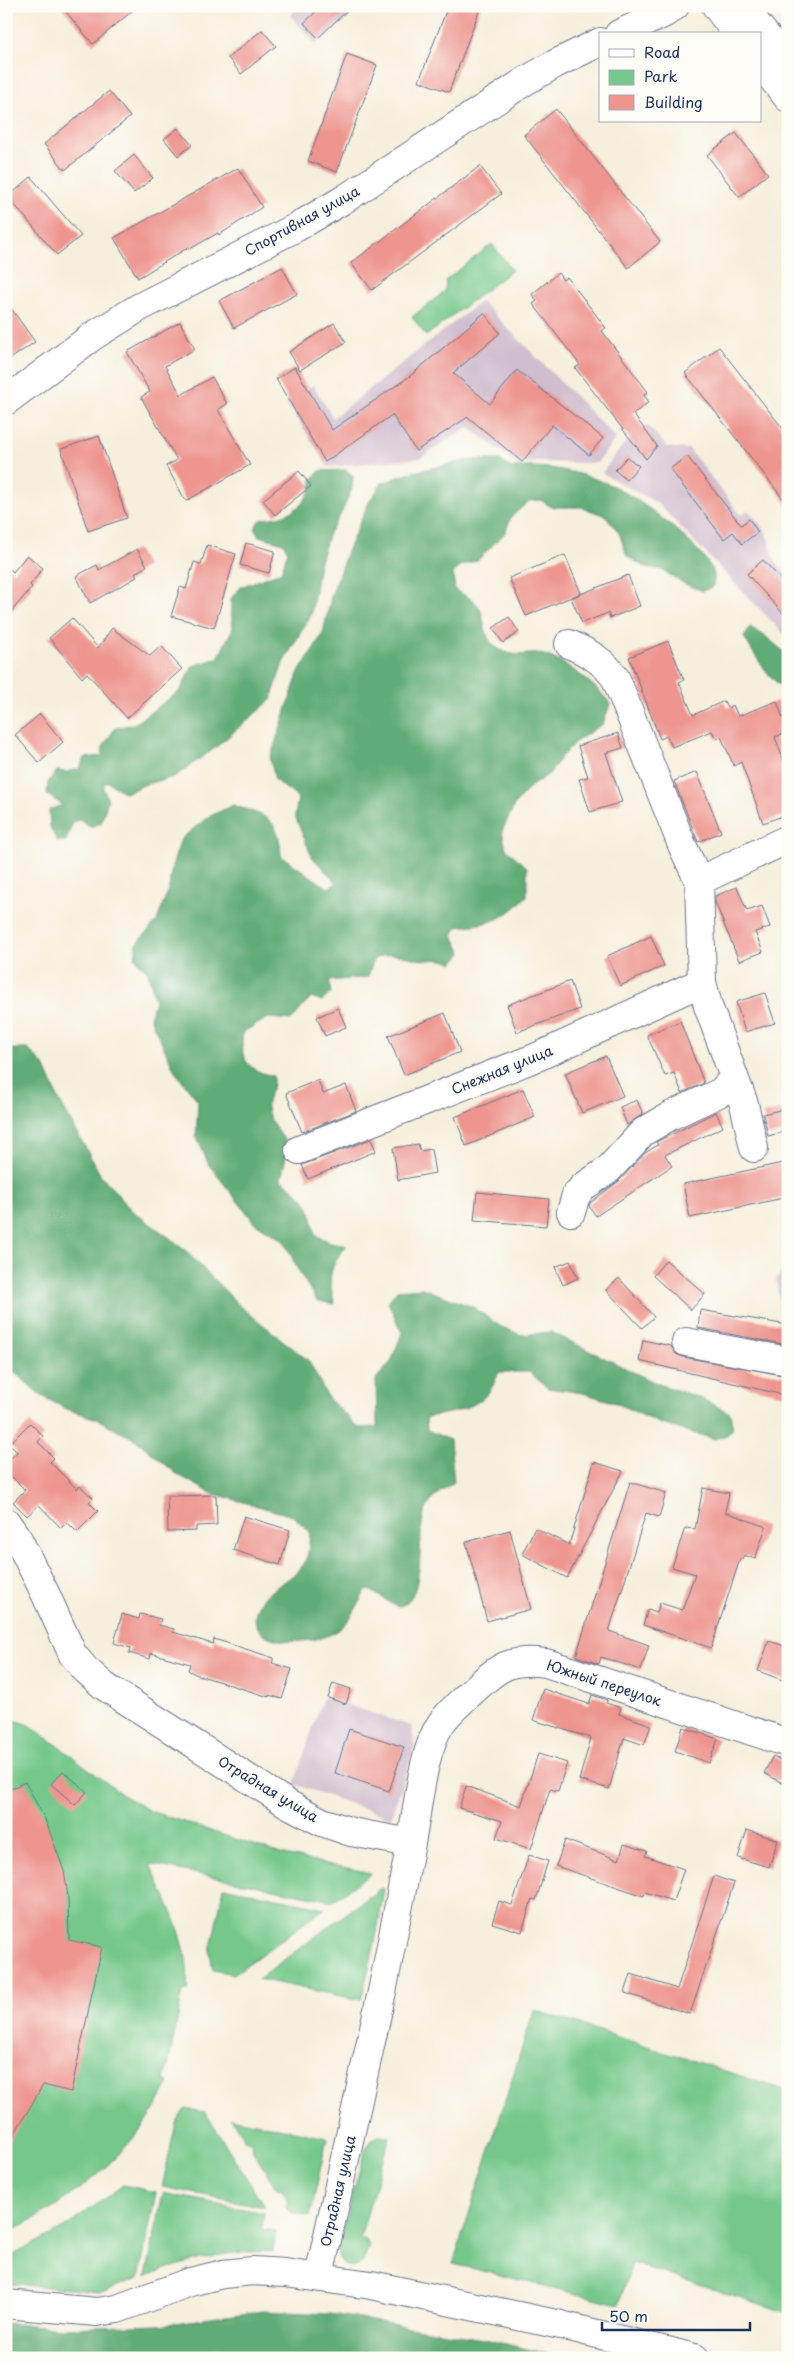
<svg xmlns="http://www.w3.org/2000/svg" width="794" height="2364" font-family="'Playpen Sans',sans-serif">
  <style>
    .industrial { fill: #d0bdce }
    .green { fill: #75c88a; stroke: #487c74 }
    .forest { fill: #60ac76; stroke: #3e6e6a }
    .building { fill: #ee958f }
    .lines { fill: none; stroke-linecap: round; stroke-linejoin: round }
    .minor-casing { stroke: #68728a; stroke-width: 30 }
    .major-casing { stroke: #68728a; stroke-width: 30 }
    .minor { stroke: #fff; stroke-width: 28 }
    .major { stroke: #fff; stroke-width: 28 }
    .labels { text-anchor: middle; stroke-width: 4.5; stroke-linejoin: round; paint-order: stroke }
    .street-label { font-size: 14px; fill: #1b2f5e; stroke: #fdfcf7 }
  </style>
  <rect width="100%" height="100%" fill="#fdfcf7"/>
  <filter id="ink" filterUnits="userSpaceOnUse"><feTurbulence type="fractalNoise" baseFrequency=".02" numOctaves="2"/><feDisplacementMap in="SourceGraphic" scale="10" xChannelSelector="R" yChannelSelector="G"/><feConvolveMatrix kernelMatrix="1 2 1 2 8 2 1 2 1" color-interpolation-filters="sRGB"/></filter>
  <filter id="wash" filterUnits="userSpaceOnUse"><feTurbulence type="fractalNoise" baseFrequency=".0096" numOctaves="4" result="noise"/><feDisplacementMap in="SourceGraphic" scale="20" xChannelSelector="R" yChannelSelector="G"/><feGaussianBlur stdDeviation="1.12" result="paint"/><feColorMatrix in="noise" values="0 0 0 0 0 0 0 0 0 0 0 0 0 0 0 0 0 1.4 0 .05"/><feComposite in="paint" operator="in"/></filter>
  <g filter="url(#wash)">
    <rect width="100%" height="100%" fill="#f6efdd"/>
    <path class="industrial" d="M297,6H361L316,44L291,16Z
      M481,301L616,438L597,463L533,462L518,464L469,427L420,458L328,467L286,401L313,385L333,418Z
      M647,425L667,447L689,449L741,515L748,510L765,530L775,561L788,576V638L657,503L602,473L623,445Z
      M788,1263V1317L782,1316L776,1279Z
      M323,1697L411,1726L415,1746L391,1818L294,1784Z"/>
    <path class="green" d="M492,244L512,270L426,336L412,317L445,291L446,280Z
      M6,1717L27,1724L52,1741L124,1796L150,1811L284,1855L371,1873L333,1901L150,1864C168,1904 192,1945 187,1991H183L165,2080L169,2082C138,2151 72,2201 6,2234Z
      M224,1887L325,1908L234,1974L213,1970L210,1952Z
      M381,1888L384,1889L376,1938L361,2000L258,1979Z
      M534,2010L788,2091V2313L632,2263L619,2304L453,2264Z
      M185,2109L205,2112L265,2207L162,2187L176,2123Z
      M231,2118L327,2138L310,2216L291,2212L287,2207L289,2202L281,2190L277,2189L252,2150L253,2147L249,2141L244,2139Z
      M380,2135L389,2136L388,2142L360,2238L366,2240L369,2246L362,2263L351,2267C337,2263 337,2256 338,2244L365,2151L372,2139Z
      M123,2185L156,2192L139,2278L101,2292L6,2283V2259L67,2226Z
      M163,2193L264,2213L262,2229L276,2231L273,2252C228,2249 189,2261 146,2276Z"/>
    <path class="forest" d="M469,460H500L511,468C534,465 557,468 579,474C591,477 604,482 615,487C638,498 709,550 714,575C715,578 713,582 713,586L703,591L685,584L662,570L643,566L627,556L619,533L606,516L581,507H551L541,500L529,501L511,517L505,533L478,560L459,566L453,574L455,590C461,594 470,597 475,602C490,617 477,641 505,652C517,657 528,653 539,654C558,655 602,689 610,704L603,724L575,742L561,757L550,773L530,787L515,804L502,831L506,849L527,867V896C502,922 491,923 457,927L453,936L462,953L453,963C436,956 431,962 417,959C398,955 393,951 374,959L368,977L329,981L331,993L322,1001L311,997L292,1020L268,1018L243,1032C239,1059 247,1070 273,1076C274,1091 269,1091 267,1103C265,1118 281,1133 288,1146L281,1180C307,1197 311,1205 315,1235L328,1241L346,1246C329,1269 327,1276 335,1304L317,1301L297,1268L284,1241L255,1223L209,1165L196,1136L198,1101L176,1073L150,1018L155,1000L148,972L135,958L137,943L157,921L169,887L172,866L181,839L208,817L233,805C268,817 279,817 281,856L328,888L337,883L312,857L295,816L298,798L275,780L270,759L298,674L323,633L331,597L346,554L369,502L382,483L413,472Z
      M346,470L353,476L352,488L341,514L329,533L319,564L311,615L283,663L271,700L215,748L174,777L146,784L125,793L106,781L103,788L108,800L101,823L90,827L80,819L73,822L66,841H57L50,827L49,810L63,805L47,795L48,782L57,771L66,772L79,769L85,758L102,756L103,747L115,728L134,724L180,691L193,666L218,658L233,628L230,600L240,587L281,572L288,551L283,543L259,536L255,529L258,522C265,517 269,519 277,517C296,513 312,498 312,479L320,471Z
      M750,627L765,636L788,655V690C773,686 752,651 744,637Z
      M6,1049H28L44,1065L59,1100L100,1174L131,1210L181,1246L242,1308L309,1361L328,1398L359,1428L377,1427L376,1379L391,1362L402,1333L388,1302L397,1290L422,1288L473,1307L500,1326L521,1335L551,1332L656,1383L700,1398L730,1413L733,1429L727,1435L715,1439L661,1424L616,1403L583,1393L548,1388L529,1372H499C496,1378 493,1387 488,1393C474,1410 446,1414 426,1417L427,1430L450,1440L454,1482C442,1490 430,1498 425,1512C415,1535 429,1601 397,1607L370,1590L365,1591C358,1605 352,1619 340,1629C322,1644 255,1651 255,1617C256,1591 294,1582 305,1562C309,1554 309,1541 310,1532L293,1516L211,1493L178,1475L136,1440L97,1419L66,1409L42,1396L16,1374L6,1360Z
      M262,2311L330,2314L489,2340L565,2358H6V2323L63,2328L160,2325Z"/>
    <g id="blocks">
      <path class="building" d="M61,6H138L93,44Z
        M322,6H352L318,38L304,23Z
        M448,6H481L449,92L419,81Z
        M262,30L276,46L241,74L228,58Z
        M347,54L377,65L337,172L308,161Z
        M109,91L130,117L65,170L44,144Z
        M556,109L660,242L628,268L524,135Z
        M178,128L192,145L178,156L164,139Z
        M736,133L768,174L739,197L707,155Z
        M134,155L153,178L134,193L115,171Z
        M480,166L501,194L372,290L351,263Z
        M238,168L262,207L219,235L218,233L190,249L189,247L138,278L114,238Z
        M31,177L81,236L57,255L8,197Z
        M282,267L297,294L234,328L219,301Z
        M558,273L563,280L567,277L606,328L602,331L648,392L644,395L649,402L633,414L657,446L646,459L575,368L580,365L533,304L537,301L532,294Z
        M6,301L35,342L6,362Z
        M484,313L500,333L453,373L490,404L517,370L603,438L589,455L552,425L522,462L468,417L416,451L392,415L325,462L276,379L295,367L332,430L410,376Z
        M180,322L195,349L165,366L181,395L212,377L227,404L218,410L250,465L186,501L166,466L177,460L141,397L150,392L127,352Z
        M334,323L346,342L300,370L289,352Z
        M719,347L788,435V505L685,373Z
        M99,436L127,518L88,531L61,449Z
        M687,456L741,525L749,519L758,532L742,544L733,532L724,539L670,469Z
        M627,457L639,466L626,480L615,470Z
        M299,471L311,486L275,515L263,500Z
        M246,543L275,551L269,573L240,565Z
        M207,545L236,554L214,628L171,616L180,587L186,589L194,562L201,564Z
        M137,549L147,566L135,573L137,577L90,603L76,576L97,565L99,570Z
        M27,555L43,568L30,585L32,587L6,618V565L13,572Z
        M565,555L581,593L526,616L509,578Z
        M763,560L788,587V619L747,574Z
        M628,575L640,606L610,618L608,613L582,623L571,598Z
        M509,617L519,632L503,643L493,628Z
        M72,618L98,648L112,628L150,656L161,646L182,669L127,718L87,673L82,678L49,638Z
        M668,641L684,680L679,682L693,715L724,701L727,708L733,705L738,716L777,701L783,718L788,716V732L775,737L788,773V814L763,823L741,762L734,766L721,737L716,739L712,731L672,747L667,736L660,739L629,657Z
        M40,714L63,742L39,763L15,735Z
        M618,733L623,748L606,753L622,802L590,812L579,779L588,777L578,746Z
        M697,772L721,832L698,842L674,781Z
        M737,887L747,911L762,906L770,927L755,932L763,952L739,961L715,902V896Z
        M651,936L664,966L620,986L607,956Z
        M570,981L580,1009L517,1032L507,1005Z
        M765,993L775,1023L745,1032L736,1002Z
        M338,1008L346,1027L325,1036L317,1017Z
        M445,1013L460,1052L404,1075L388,1036Z
        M680,1021L704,1083L682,1093L674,1073L665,1076L647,1035Z
        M606,1056L623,1096L582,1113L565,1073Z
        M318,1080L323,1094L346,1085L356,1111L302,1132L286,1093Z
        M523,1089L535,1117L466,1146L455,1117Z
        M637,1100L643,1114L627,1125L620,1107Z
        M788,1108V1131L768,1136L763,1114Z
        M716,1112L723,1127L665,1155L672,1166L596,1216L589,1206L590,1203L619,1181L645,1153L658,1145L656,1142Z
        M371,1139L376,1151L308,1179L302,1165Z
        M418,1144L420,1151L431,1149L435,1173L398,1180L393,1148Z
        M783,1163L788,1197L690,1218L683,1184Z
        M477,1192L549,1199L546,1226L474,1220Z
        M666,1260L705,1294L691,1310L653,1276Z
        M570,1261L578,1278L563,1285L555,1267Z
        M619,1278L654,1317L642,1328L606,1290Z
        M700,1310L788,1325V1345L698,1328Z
        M643,1340L671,1346L676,1354L683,1357L788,1376V1396L639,1361Z
        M30,1423L43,1436L38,1442L54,1458L50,1462L77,1489L80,1486L93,1498L89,1502L98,1511L77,1532L67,1522L61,1528L39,1505L27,1516L13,1502L25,1490L6,1471V1463L17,1452L9,1444Z
        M594,1462L623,1471L567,1578L522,1554L535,1528L569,1545Z
        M630,1482L666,1493L659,1517L646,1513L609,1631L649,1645L641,1670L601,1657L599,1664L576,1656Z
        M703,1488L729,1493L725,1512L766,1527L755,1559L744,1555L742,1560L740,1559L711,1648L643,1625L648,1609L657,1612L660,1603L682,1610L695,1574L672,1567L685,1528L695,1529Z
        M216,1495L217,1525L196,1526V1531L168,1532L167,1496Z
        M244,1516L290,1530L280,1565L233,1550Z
        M510,1530L531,1609L487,1621L466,1542Z
        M122,1614L139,1619L140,1614L161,1619L159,1625L174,1629L173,1632L213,1644L214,1639L274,1658L272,1663L292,1669L282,1699L269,1695V1697L195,1674L188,1670L190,1664L151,1653L150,1659L129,1653L131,1648L114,1643Z
        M769,1641L788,1647V1682L758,1671Z
        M333,1683L351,1689L346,1704L328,1698Z
        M543,1689L589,1704L592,1695L607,1700L606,1703L621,1708L619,1714L651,1725L644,1745L624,1738L609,1789L579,1780L591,1738L533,1720Z
        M683,1727L718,1739L709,1763L675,1751Z
        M349,1729L404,1747L389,1791L335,1773Z
        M538,1754L567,1763L558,1791L550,1789L531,1849L496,1838L502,1821L459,1808L466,1786L521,1806Z
        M773,1756L788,1764V1786L764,1773Z
        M63,1771L87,1792L75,1805L51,1784Z
        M25,1782L45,1819L64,1871L68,1896L69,1940L102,1947L71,2092L43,2085L6,2148V1791Z
        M747,1830L778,1840L769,1867L738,1858Z
        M565,1840L619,1860L624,1844L647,1851L645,1856L684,1869L673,1901L645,1892L644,1896L556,1866Z
        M529,1855L548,1861L536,1900L532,1899L522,1932L492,1923L499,1901L512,1905Z
        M714,1876L734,1883L690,2014L625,1993L631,1974L677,1989Z"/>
    </g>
  </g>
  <g filter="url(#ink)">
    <use href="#blocks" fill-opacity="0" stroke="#68728a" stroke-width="1"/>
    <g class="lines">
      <g class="minor-casing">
        <path id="minor" d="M619,34L663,14L675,6
          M6,401L93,336L140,307L297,227L343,200L527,80L555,64L600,42
          M569,644C589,653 604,661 616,679L682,845L699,881
          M702,982L708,1006L744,1104L754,1148
          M299,1150L537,1057L702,982L699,881L788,839
          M571,1212L576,1195L583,1187L608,1170L643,1132L672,1115L721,1092L734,1078
          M686,1342L788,1361
          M6,1522L18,1539L45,1593L73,1655L86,1670L104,1686L288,1804L322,1822L351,1832L411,1843L383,1987L319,2276
          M411,1843C418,1809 422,1753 440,1725C449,1711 463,1700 475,1689C499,1666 512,1658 546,1663L788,1743
          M6,2304L97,2312L117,2309L190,2282L223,2274L253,2271L285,2273L371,2285L561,2325L695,2358"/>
      </g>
      <g class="major-casing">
        <path id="major" d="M716,6L737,34
          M742,6L788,63
          M760,63L788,98"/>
      </g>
      <use href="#minor" class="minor"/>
      <use href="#major" class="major"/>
    </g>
  </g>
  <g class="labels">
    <g class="street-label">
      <text transform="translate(302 221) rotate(-29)" y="5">Спортивная улица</text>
      <text transform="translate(502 1070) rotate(-22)" y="5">Снежная улица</text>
      <text transform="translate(604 1683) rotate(18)" y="5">Южный переулок</text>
      <text transform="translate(268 1789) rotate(31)" y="5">Отрадная улица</text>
      <text transform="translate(338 2191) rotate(-77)" y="5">Отрадная улица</text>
    </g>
  </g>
  <rect width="794" height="2364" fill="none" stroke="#fdfcf7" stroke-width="25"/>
  <rect x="599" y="32" width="162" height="90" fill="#fdfcf7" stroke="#a3aaba"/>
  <rect x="609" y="49" width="25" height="8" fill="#ffffff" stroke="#a3aaba"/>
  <text x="644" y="58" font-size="15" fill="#1b2f5e">Road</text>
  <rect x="609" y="70" width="25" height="15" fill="#75c88a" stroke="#a3aaba"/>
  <text x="644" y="82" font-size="15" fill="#1b2f5e">Park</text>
  <rect x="609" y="95" width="25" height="15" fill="#ee958f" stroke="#a3aaba"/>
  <text x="644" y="108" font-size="15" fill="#1b2f5e">Building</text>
  <path d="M602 2322v8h148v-8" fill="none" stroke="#1b2f5e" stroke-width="2.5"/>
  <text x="609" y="2322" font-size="15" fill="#1b2f5e" stroke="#fdfcf7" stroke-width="4" paint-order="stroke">50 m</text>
</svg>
